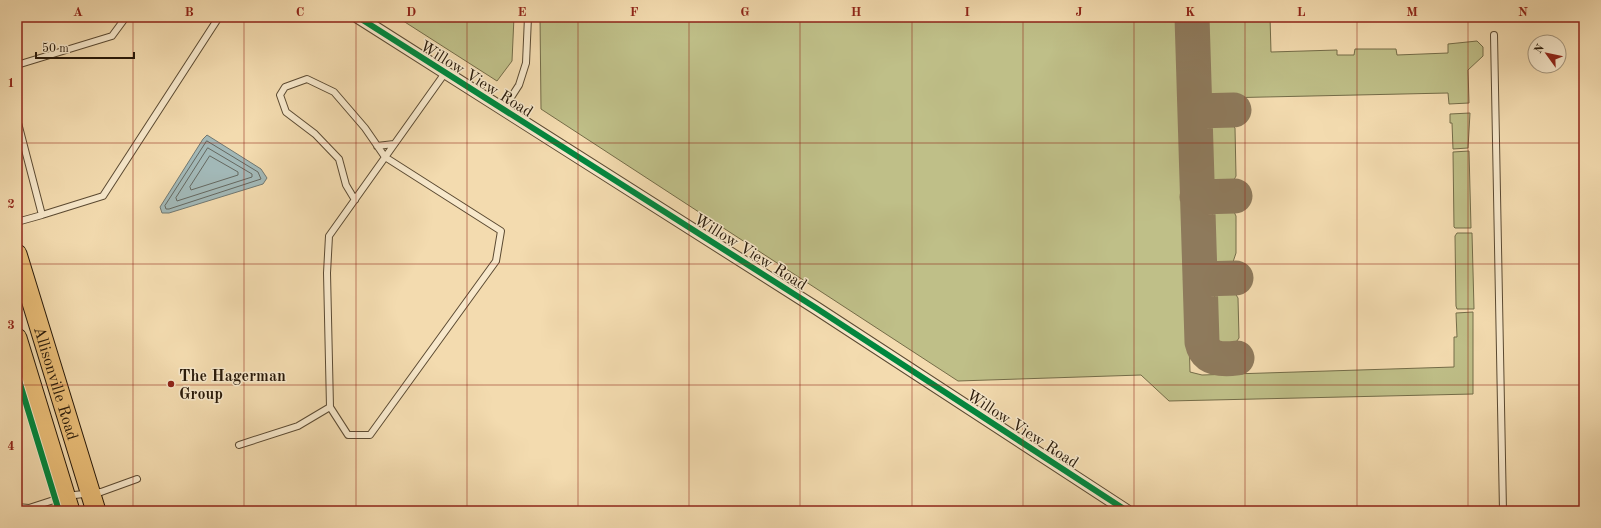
<svg xmlns="http://www.w3.org/2000/svg" width="1601" height="528" font-family="'Old Standard TT',serif">
  <style>
    .green { fill: #bfbf88; stroke: #746c48 }
    .water { fill: #a2b8b7; stroke: #717871 }
    .lines { fill: none; stroke-linecap: round; stroke-linejoin: round }
    .shore { stroke: #656860; stroke-width: 1 }
    .taxiway { stroke: #8e7a5c; stroke-width: 35 }
    .service-casing { stroke: #5b4a32; stroke-width: 8 }
    .minor-casing { stroke: #5b4a32; stroke-width: 14 }
    .primary-casing { stroke: #281909; stroke-width: 21 }
    .service { stroke: #f7e8cb; stroke-width: 6 }
    .minor { stroke: #f7e8cb; stroke-width: 12 }
    .primary { stroke: #eabe78; stroke-width: 19 }
    .cycleway-casing { stroke: #f7e8cb; stroke-width: 8 }
    .cycleway { stroke: #00873e; stroke-width: 6 }
    .grid { fill: none; stroke: #8f2418; stroke-width: 1; stroke-opacity: 0.55 }
    .poi-dot { fill: #8f2418; stroke: #f7e8cb; stroke-width: 1.5 }
    .labels { text-anchor: middle; stroke-width: 3; stroke-linejoin: round; paint-order: stroke }
    .street-label { font-size: 16px; fill: #281909; stroke: #f7e8cb }
    .poi-label { font-size: 16px; font-weight: bold; fill: #281909; stroke: #f7e8cb; text-anchor: start }
    .neatline { fill: none; stroke: #8f2418; stroke-width: 1.5 }
    .grid-label { font-size: 13px; text-anchor: middle; font-weight: bold; fill: #8f2418 }
  </style>
  <rect width="100%" height="100%" fill="#f3dbaf"/>
  <filter id="stains"><feTurbulence type="fractalNoise" baseFrequency=".005" numOctaves="4"/><feColorMatrix values="0 0 0 0 .2 0 0 0 0 .09 0 0 0 0 .02 0 0 0 .5 -.17"/></filter>
  <radialGradient id="worn" r=".72"><stop offset=".6" stop-color="#630" stop-opacity="0"/><stop offset="1" stop-color="#630" stop-opacity=".3"/></radialGradient>
  <path class="green" d="M397,17H514L512,61L497,81Z
    M540,17H1180L1190,372L1202,375L1454,367V337H1457L1456,313L1473,312V394L1169,401L1141,375L958,381L544,111L541,109Z
    M1205,17H1270L1271,52L1337,50V55H1354L1355,49H1396L1397,55L1448,53V44L1477,41L1483,47V56L1468,70L1469,103L1449,104L1448,93L1220,98L1210,94L1207,88Z
    M1470,113L1468,148L1453,149L1452,123H1450V114Z
    M1220,122L1232,125L1235,128L1236,176C1232,186 1220,186 1212,182L1209,176L1208,132L1213,123Z
    M1469,151L1471,228H1455L1454,227L1453,152Z
    M1230,209L1234,212L1236,216V253L1232,265H1218L1212,260C1211,250 1206,217 1215,211C1219,208 1226,209 1230,209Z
    M1457,233H1472L1474,309H1457L1456,306L1455,236Z
    M1218,290H1233L1238,298L1239,338L1234,345C1224,346 1219,347 1213,338V299Z"/>
  <path class="water" d="M207,135L261,169L267,178L263,184L169,213H162L160,207L203,139Z"/>
  <g class="lines">
    <path class="shore" d="M207,141L258,172L261,179L169,209H166L165,206Z
      M208,148L252,174V177L177,201L176,198Z
      M210,156L238,172V175L191,190L190,187Z"/>
    <path class="taxiway" d="M1192,17L1202,342C1206,360 1222,360 1237,358
      M1195,111L1234,110
      M1197,197L1235,196
      M1200,279L1236,278"/>
    <g class="service-casing">
      <path id="service" d="M1494,35L1503,511
        M17,65L112,36L126,17
        M503,110L519,85L526,63L528,17
        M17,119L42,215L17,222
        M377,146L394,144
        M355,200L346,185L339,159L315,134L286,112L280,95L285,87L307,79L334,92L365,128L385,157L501,231L496,261L370,435H348L330,407L327,273L329,236L445,73
        M42,215L103,196L219,17
        M239,445L298,426L330,407
        M17,507L29,508L66,496L101,492L137,479"/>
    </g>
    <g class="minor-casing">
      <path id="minor" d="M358,17L816,308L1127,511"/>
    </g>
    <g class="primary-casing">
      <g id="primary">
        <path id="s1" d="M17,254L96,511"/>
        <path d="M17,338L70,511"/>
      </g>
    </g>
    <use href="#service" class="service"/>
    <use href="#minor" class="minor"/>
    <use href="#primary" class="primary"/>
    <g class="cycleway-casing">
      <path id="cycleway" d="M358,17L816,308L1127,511
        M17,374L59,511"/>
    </g>
    <use href="#cycleway" class="cycleway"/>
  </g>
  <path class="grid" d="M133,17V511M244,17V511M356,17V511M467,17V511M578,17V511M689,17V511M800,17V511M912,17V511M1023,17V511M1134,17V511M1245,17V511M1357,17V511M1468,17V511M17,143H1584M17,264H1584M17,385H1584"/>
  <circle class="poi-dot" cx="171" cy="384" r="4"/>
  <g class="labels">
    <g class="street-label">
      <text transform="translate(477 78) rotate(32)" y="6">Willow View Road</text>
      <text transform="translate(751 251) rotate(32)" y="6">Willow View Road</text>
      <text dy="6" stroke="none"><textPath href="#s1" startOffset="135">Allisonville Road</textPath></text>
      <text transform="translate(1023 428) rotate(33)" y="6">Willow View Road</text>
    </g>
    <g class="poi-label">
      <text x="179" y="381">The Hagerman<tspan x="179" dy="18">Group</tspan></text>
    </g>
  </g>
  <rect width="1601" height="528" fill="none" stroke="#f3dbaf" stroke-width="44"/>
  <g transform="translate(1547 54) rotate(303)"><circle r="19" fill="#f7e8cb" stroke="#a4957d"/>
  <path d="M0-3L7 15L0 10L-7 15Z" fill="#8f2418"/>
  <text y="-6" font-size="11" font-weight="bold" text-anchor="middle" fill="#281909">N</text>
  </g>
  <path d="M36 52v6h98v-6" fill="none" stroke="#281909" stroke-width="2"/>
  <text x="42" y="52" font-size="12" fill="#281909" stroke="#f7e8cb" stroke-width="3" paint-order="stroke">50 m</text>
  <rect x="22" y="22" width="1557" height="484" class="neatline"/>
  <g class="grid-label">
    <text x="78" y="16">A</text>
    <text x="189" y="16">B</text>
    <text x="300" y="16">C</text>
    <text x="411" y="16">D</text>
    <text x="522" y="16">E</text>
    <text x="634" y="16">F</text>
    <text x="745" y="16">G</text>
    <text x="856" y="16">H</text>
    <text x="967" y="16">I</text>
    <text x="1079" y="16">J</text>
    <text x="1190" y="16">K</text>
    <text x="1301" y="16">L</text>
    <text x="1412" y="16">M</text>
    <text x="1523" y="16">N</text>
    <text x="11" y="87">1</text>
    <text x="11" y="208">2</text>
    <text x="11" y="329">3</text>
    <text x="11" y="450">4</text>
  </g>
  <rect width="100%" height="100%" filter="url(#stains)"/>
  <rect width="100%" height="100%" fill="url(#worn)"/>
</svg>
